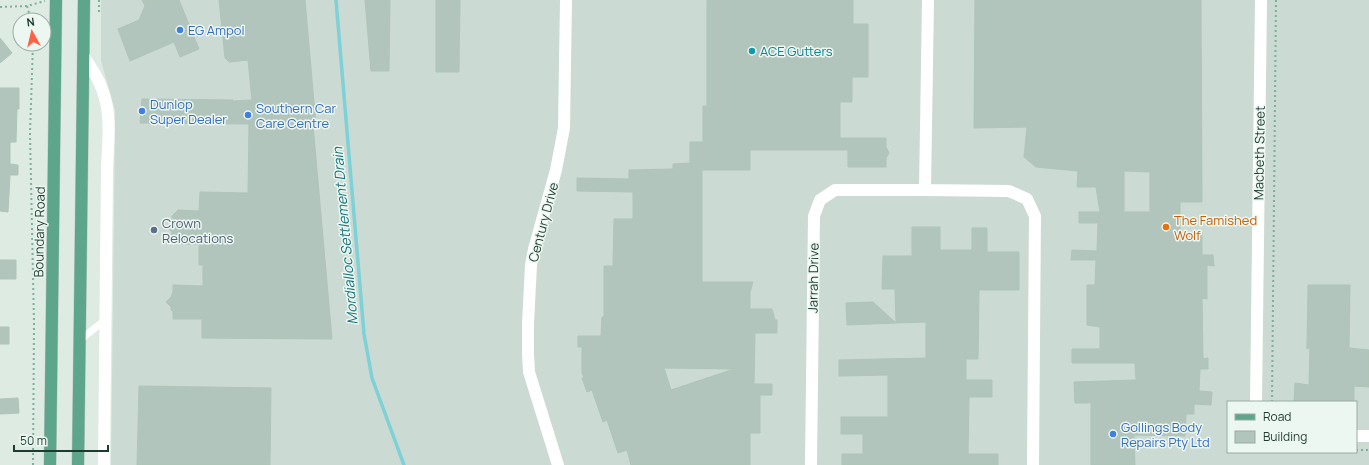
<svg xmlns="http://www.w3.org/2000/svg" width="1369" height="465" font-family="Manrope,sans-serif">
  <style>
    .built { fill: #cbdad2; fill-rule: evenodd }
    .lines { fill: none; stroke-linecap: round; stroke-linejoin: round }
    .stream { stroke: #7ed1d6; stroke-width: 3.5 }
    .building { fill: #b2c5bc; stroke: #afc5b9; fill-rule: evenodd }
    .primary-casing { stroke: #c0c8c5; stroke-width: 13 }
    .path { stroke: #7ab19a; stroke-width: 2; stroke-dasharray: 2 3; stroke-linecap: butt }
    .service { stroke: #fff; stroke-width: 7 }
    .minor { stroke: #fff; stroke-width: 12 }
    .primary { stroke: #5da58b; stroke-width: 12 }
    .shop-dot { fill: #3f7fe0; stroke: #edf7f1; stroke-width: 1.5 }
    .culture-dot { fill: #0f9aa8; stroke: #edf7f1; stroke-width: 1.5 }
    .food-dot { fill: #e8710a; stroke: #edf7f1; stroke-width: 1.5 }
    .service-dot { fill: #5c6f8a; stroke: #edf7f1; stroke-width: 1.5 }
    .labels { text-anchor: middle; stroke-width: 3; stroke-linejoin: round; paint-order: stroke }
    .shop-label { font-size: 13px; fill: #366cbe; stroke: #edf7f1; text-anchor: start }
    .culture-label { font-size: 13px; fill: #0d838f; stroke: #edf7f1; text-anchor: start }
    .street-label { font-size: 13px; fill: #1d3b30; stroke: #edf7f1 }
    .food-label { font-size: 13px; fill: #c56008; stroke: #edf7f1; text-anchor: start }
    .service-label { font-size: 13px; fill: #4e5e75; stroke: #edf7f1; text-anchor: start }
    .water-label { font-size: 14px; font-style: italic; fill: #13757c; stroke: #edf7f1 }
  </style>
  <rect width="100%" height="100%" fill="#ddebe3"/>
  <path class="built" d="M101,0H1369V465H111L115,122V110L101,61ZM1228,402H1356V452H1228Z"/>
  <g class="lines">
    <path class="stream" d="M336,0L364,334L372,378L404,465"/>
  </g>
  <path class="building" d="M142,0H179L199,49L180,57L174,42L130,61L118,29L139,20L145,6Z
    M219,0H305L316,125H313L332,339L202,338V319H173V311L171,310V307L166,302L171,297L173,292V285L203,286V265H199V244H178L171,237L172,232L167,227L172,221V216L178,210L199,211L200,192L248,193L249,124L140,123L142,99L233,100V101L252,100L248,60L229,62L225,58Z
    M365,0H390L389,71H371Z
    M436,0H460L459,72H436Z
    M707,0H853V24H868V77H852V102H840V138H886V147L889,153L886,158V167H848V150H750V170H702V282H753L750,292V309H772L775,320H777V333H755L754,384H772V395H760V433H750V465H631L627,450L618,453L607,420L603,422L592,390L587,392L582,378H584L582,373V347H578V336H601L602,317H604V266H613L614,219H633V192L577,191V178L629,179V170L673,169V164L690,163V142H703V106H707ZM664,368L734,369L671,390Z
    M975,0H1201L1202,202H1180V233H1202V255H1213L1214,266L1207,265V299L1202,298L1203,359L1208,358V369H1200L1199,391L1212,392L1211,405L1194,404V414H1186L1185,436L1134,435L1135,465H1091V403H1075L1074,382L1136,380L1135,363H1072V349H1100V327L1087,325V285H1095L1096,260H1071L1072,250L1097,251L1098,223H1079V212H1100L1096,187H1077L1078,171L1036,167L1024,157L1027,127L974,128ZM1124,171L1150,172V212H1124Z
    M0,38L12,53L0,63Z
    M0,88H19V109H17L16,142H10V164L18,165V175H10L8,212L0,211Z
    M912,227H940V250H972V228H987V252H1019V290H979L978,359H966V380H992V397H969L968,454H998V465H842V454H863V434H841V417H888V375L839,376V360L926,358V322L896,323L895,289H882L883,256H912Z
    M0,260H16V279H0Z
    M1308,285H1350L1349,348L1369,350V387L1354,386V402H1294L1295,383L1309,385L1310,348L1307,349Z
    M873,302L896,323L847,325L846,303Z
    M0,327H9V344H0Z
    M139,386L271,388L270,465H137Z
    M18,398L19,413L0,414V399Z"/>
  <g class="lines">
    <g class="primary-casing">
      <path id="primary" d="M50,465L56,0
        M78,465L84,0"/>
    </g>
    <path class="path" d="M27,6L31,20
      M0,7L27,6L45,1
      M99,12V0
      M1272,402L1276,0
      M1356,450H1369
      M33,465L34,323L30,133L33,44"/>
    <path class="service" d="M80,340L105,320"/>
    <path class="minor" d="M84,57C91,67 98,77 102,89C112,114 108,142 107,169L104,465
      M925,190L928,0
      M1256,402L1261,0
      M1356,436H1369
      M558,465L529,372L528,354V324L531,265L534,249L556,170L564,128L566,0
      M811,465L814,216L820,200L835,190H925L1009,191L1027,199L1035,216L1033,465"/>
    <use href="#primary" class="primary"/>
  </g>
  <g class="shop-dot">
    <circle cx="180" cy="30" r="4"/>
    <circle cx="142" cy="111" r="4"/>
    <circle cx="248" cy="115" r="4"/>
    <circle cx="1113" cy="434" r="4"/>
  </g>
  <circle class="culture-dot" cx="752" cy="51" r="4"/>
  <circle class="food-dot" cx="1166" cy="227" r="4"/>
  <circle class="service-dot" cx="154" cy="230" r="4"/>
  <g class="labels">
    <g class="shop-label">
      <text x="188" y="35">EG Ampol</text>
      <text x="150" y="109">Dunlop<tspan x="150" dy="15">Super Dealer</tspan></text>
      <text x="256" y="113">Southern Car<tspan x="256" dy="15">Care Centre</tspan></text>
      <text x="1121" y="432">Gollings Body<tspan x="1121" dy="15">Repairs Pty Ltd</tspan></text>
    </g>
    <g class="culture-label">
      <text x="760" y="56">ACE Gutters</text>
    </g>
    <g class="street-label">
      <text transform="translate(1259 153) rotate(-89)" y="5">Macbeth Street</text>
      <text transform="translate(543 222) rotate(-75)" y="5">Century Drive</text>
      <text transform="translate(39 232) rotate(-89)" y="5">Boundary Road</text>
      <text transform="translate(813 278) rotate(-89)" y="5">Jarrah Drive</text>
    </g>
    <g class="food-label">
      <text x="1174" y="225">The Famished<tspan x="1174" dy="15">Wolf</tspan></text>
    </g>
    <g class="service-label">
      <text x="162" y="228">Crown<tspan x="162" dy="15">Relocations</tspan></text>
    </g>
    <g class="water-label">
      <text transform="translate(345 236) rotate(-95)" y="5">Mordialloc Settlement Drain</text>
    </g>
  </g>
  <rect x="1227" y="401" width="130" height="52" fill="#edf7f1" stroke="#9aaca4"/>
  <rect x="1235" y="414" width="20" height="6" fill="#5da58b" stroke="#9aaca4"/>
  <text x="1263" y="421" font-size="12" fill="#1d3b30">Road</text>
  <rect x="1235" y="431" width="20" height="12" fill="#b2c5bc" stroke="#9aaca4"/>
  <text x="1263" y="441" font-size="12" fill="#1d3b30">Building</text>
  <g transform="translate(32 32) rotate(352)"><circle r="19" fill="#edf7f1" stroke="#9aaca4"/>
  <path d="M0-3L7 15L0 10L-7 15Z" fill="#ff6146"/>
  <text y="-6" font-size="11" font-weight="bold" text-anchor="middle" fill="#1d3b30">N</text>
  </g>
  <path d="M14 445v6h94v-6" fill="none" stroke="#1d3b30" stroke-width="2"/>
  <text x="20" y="445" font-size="12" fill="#1d3b30" stroke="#edf7f1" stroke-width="3" paint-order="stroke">50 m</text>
</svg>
